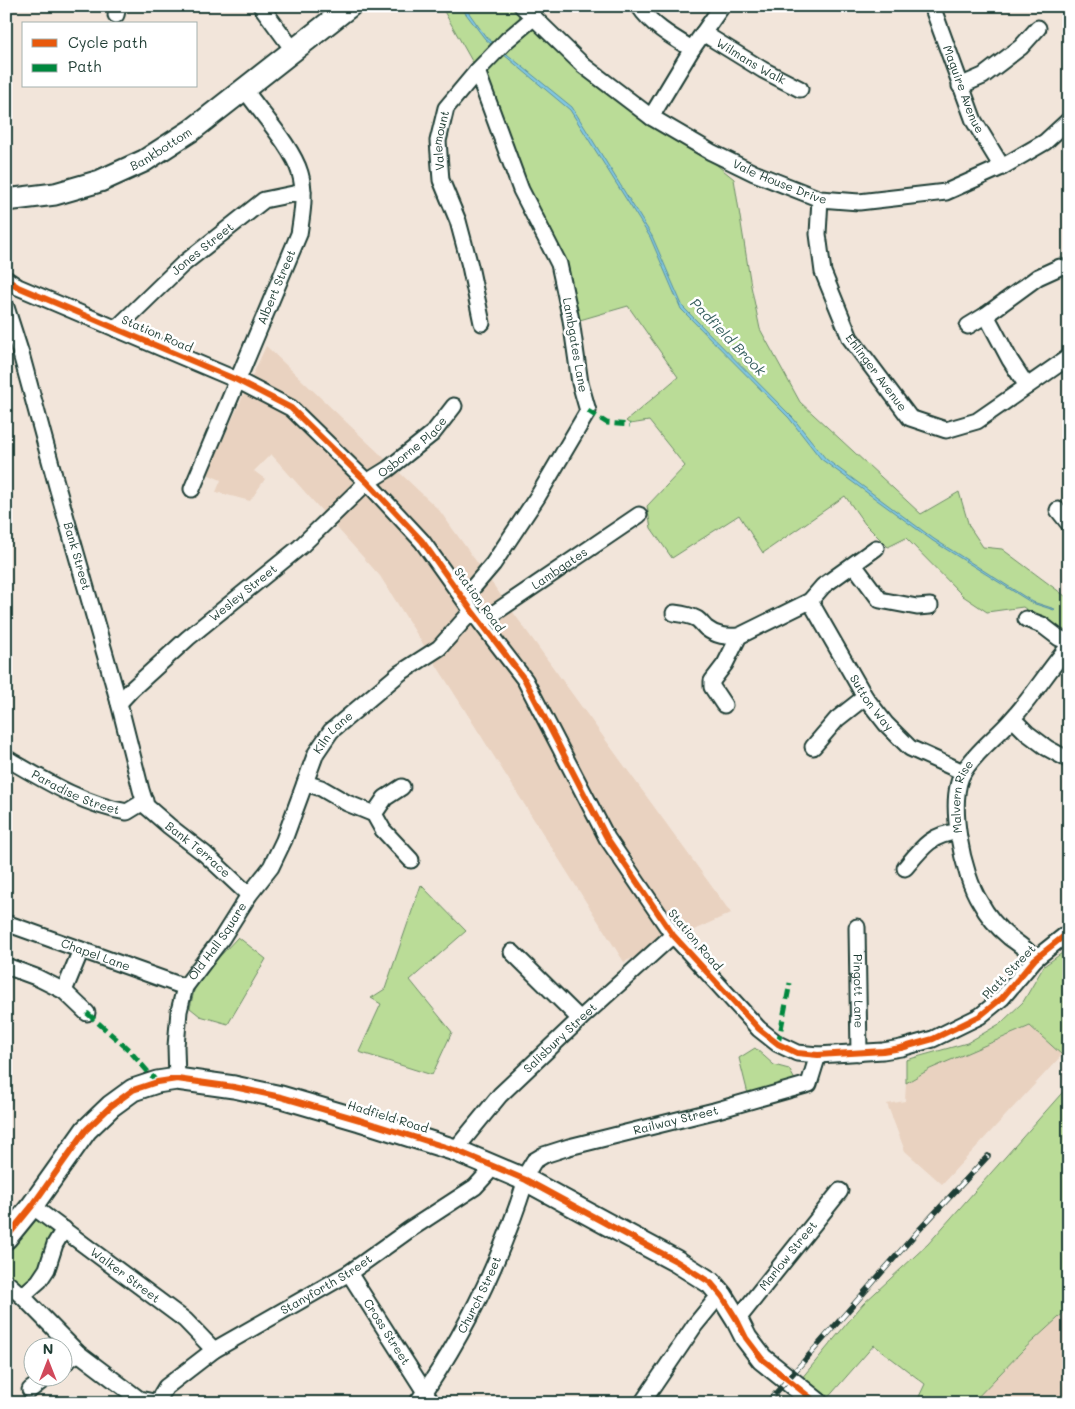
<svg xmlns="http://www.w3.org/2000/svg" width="1075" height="1409" font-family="Mali,sans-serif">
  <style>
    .built { fill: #e9d2c0 }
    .green { fill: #badc97; stroke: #6c8c66 }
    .water { fill: #82c8e3; stroke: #5a909d }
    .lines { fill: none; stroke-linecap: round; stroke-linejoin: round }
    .street-casing { stroke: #1f3d34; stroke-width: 19 }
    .secondary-casing { stroke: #1f3d34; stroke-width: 25 }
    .street { stroke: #fff; stroke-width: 15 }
    .secondary { stroke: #fff; stroke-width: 21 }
    .rail-casing { stroke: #1f3d34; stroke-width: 5.5 }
    .rail { stroke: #fff; stroke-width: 4; stroke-dasharray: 11; stroke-linecap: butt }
    .quiet { stroke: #00873e; stroke-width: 5; stroke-dasharray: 10 5; stroke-linecap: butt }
    .cycleway-casing { stroke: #fff; stroke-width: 9 }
    .cycleway { stroke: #e8590c; stroke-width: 6 }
    .labels { text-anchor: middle; stroke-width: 5; stroke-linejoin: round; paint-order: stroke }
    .street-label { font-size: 12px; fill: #1f3d34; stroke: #fff }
    .water-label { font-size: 14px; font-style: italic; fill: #386060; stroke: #fff }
  </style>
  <rect width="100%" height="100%" fill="#f2e5da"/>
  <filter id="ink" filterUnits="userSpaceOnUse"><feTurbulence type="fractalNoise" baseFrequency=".02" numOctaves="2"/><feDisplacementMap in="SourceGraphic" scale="10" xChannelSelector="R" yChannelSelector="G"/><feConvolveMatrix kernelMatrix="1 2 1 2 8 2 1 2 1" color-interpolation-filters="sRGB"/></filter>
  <g filter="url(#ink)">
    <path class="built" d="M266,346L439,510L731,913L624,962L380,576L271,454L254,471L265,479L250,501L216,492L221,480L207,474Z
      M1031,1026L1062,1055L942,1184L905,1151L887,1104L905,1101L906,1083L930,1069Z
      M1069,1308V1403H972L1023,1350Z"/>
    <path class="green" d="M441,6H521L734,179L751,286L760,329L800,402L921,514L959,492L969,526L983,547L1002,549L1069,599V625L1061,634L1023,607L987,612L963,596L906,538L888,547L865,524L845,496L763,553L739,515L672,558L651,528L647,506L685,466L649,421L630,424L626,421L678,377L628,306L573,322L561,263L522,188L477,70Z
      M421,885L466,931L410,980L452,1032L432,1075L359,1052L381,1004L371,998L385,989Z
      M238,937L266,959L228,1024L200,1016L190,1008L195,987L208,969Z
      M1069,948V1068L1062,1055L1030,1026L930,1069L906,1083V1060L967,1043L1001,1023L1023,1002L1044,966Z
      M755,1048L774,1065L789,1069L795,1080L787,1084L748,1094L739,1058Z
      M1069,1085V1308L1023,1350L972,1403H916L925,1384L874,1345L826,1400L801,1379L863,1304L928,1244Z
      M32,1212L57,1230L44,1263L23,1289L6,1276V1243Z"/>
    <path class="water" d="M460,6H464L486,37L572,107L652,236L683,307L793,418L826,459L934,539L1033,602L1055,609L1054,610L1032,603L933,541L821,459L789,418L681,309L650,237L570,110L485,39Z"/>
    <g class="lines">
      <g class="street-casing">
        <g id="street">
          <path d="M261,6L294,51"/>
          <path id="s1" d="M522,6L584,66L651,117L711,152L754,173L820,199L859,202L946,192L1002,167L1045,142L1069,120"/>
          <path d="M639,6C651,25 672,37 692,49"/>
          <path id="s2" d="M932,6L974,121L1002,167"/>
          <path d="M116,15L118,6"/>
          <path id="s3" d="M703,33L763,70L800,89"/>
          <path d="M960,86L983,76L1021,47L1038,28"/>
          <path d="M651,117L692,49L722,6"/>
          <path id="s4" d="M820,199L818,234L823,272L850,338L910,418L946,430L977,421L1069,357"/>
          <path d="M6,279L18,287L237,380L291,408L367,482L422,541L472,611L525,680L607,838L673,935L759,1029L778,1044L797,1053L818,1055L883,1051L901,1048L933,1039L980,1016L1002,998L1035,959L1069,932"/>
          <path id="s5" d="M6,307L21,354L58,490L119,703L141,790L146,806L169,826L205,854L249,895"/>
          <path d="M986,315L1010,360L1027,386"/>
          <path id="s6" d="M482,323L470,266L458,221L441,180L438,141L446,108L477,71L507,40L533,18"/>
          <path d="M968,326L986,315L1038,277L1060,267"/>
          <path id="s7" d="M116,329L182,265L264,200L303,192"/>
          <path id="s8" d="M192,489L299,234C302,215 306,193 300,173C293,148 261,113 245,90"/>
          <path d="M1058,510L1069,524"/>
          <path d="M854,565L880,600L917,607L930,606"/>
          <path d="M464,598L493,564L538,496L588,411L580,383L571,320L559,264L521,190L477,71"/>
          <path id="s9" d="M810,601L865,697L886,724L910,748L963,772"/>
          <path d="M674,613C682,614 690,615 697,619C700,621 703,625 706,628C716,636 726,637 739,636"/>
          <path d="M1026,619L1042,625L1059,638L1069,642"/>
          <path id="s10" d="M481,622L639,515"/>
          <path id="s11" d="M119,703L132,689L188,638L300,547L367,482L388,469L433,433L454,406"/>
          <path d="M724,705L712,687V681L725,664L739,636L810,601L823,586L876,548"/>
          <path d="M1013,719L1027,733L1047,748L1069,760"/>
          <path d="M813,747L837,719L865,697"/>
          <path id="s12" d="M6,758C44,780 84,805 127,812L145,801"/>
          <path d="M305,783L321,788L347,803L374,814L383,830L411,860"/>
          <path d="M374,814L385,798L402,787"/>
          <path d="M905,868C921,849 931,834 957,832"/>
          <path id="s13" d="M6,923L185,987"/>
          <path id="s14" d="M857,927L859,1053"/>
          <path d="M512,952L580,1019"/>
          <path id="s15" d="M1035,959C1026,948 1020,945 1009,937C998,928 987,915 980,902C963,876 946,798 964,771C977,750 998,736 1013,718C1033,696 1049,669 1069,646"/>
          <path d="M6,966L36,977L64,991L87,1013"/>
          <path d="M64,991L81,950"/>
          <path id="s16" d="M177,1079L176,1046L179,1011L185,987L222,938L249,895L271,867L284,840L316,753L331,731L400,673L439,648L472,611"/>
          <path id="s17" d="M455,1150L500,1095L580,1019L673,935"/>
          <path id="s18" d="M523,1179L534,1161L544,1155L569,1147L714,1111L809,1084L818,1055"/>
          <path id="s19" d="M32,1206L185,1320L214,1350"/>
          <path id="s20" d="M349,1273L432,1403"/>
          <path d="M6,1282L22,1296L78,1353L139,1399L159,1403"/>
          <path d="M22,1296L39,1281L47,1269L55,1244L64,1229"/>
          <path id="s21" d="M737,1320L840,1191"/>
          <path d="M62,1365L78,1353"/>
          <path d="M30,1390L48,1376"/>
          <path id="s22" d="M157,1402L166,1387L214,1350L349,1273L409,1230L475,1187L487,1174L491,1165"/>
          <path id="s23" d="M417,1403C465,1335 501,1259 526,1180"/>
          <path d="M642,1403L695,1325L713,1303L722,1296"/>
        </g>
      </g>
      <g class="secondary-casing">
        <g id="secondary">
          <path id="s24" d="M6,200L55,194L100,181L144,161L192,130L350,6"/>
          <path d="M6,1238L32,1206L86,1130L111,1106L133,1090L157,1082L177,1079L234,1087L281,1097L360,1120L455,1150L526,1180L607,1224L676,1261L711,1283L722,1296L737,1320L746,1338L762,1359L817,1403"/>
        </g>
      </g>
      <use href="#street" class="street"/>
      <use href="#secondary" class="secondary"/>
      <g class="rail-casing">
        <path id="rail" d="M767,1403L919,1230L988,1156"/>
      </g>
      <use href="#rail" class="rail"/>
      <path class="quiet" d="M588,411L607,423L630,425
        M87,1013L129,1050L157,1082
        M778,1044L790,983"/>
      <g class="cycleway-casing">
        <path id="cycleway" d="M6,279L18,287L237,380L291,408L367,482L422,541L472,611L525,680L607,838L673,935L759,1029L778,1044L797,1053L818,1055L883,1051L901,1048L933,1039L980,1016L1002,998L1035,959L1069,932
          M6,1238L32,1206L86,1130L111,1106L133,1090L157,1082L177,1079L234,1087L281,1097L360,1120L455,1150L526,1180L607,1224L676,1261L711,1283L722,1296L737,1320L746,1338L762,1359L817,1403"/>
      </g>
      <use href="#cycleway" class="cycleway"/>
    </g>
  </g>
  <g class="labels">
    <g class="street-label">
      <text dy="4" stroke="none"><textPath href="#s3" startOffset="56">Wilmans Walk</textPath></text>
      <text dy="4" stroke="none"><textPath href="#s2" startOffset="89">Maguire Avenue</textPath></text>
      <text dy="4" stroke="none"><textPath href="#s6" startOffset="189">Valemount</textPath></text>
      <text dy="4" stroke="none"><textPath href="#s24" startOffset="165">Bankbottom</textPath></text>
      <text dy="4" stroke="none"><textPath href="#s1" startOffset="315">Vale House Drive</textPath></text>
      <text dy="4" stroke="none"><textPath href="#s7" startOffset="118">Jones Street</textPath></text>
      <text dy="4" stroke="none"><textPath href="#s8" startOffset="219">Albert Street</textPath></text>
      <text transform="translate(157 334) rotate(23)" y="4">Station Road</text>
      <text transform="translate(575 345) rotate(80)" y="4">Lambgates Lane</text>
      <text dy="4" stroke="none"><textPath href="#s4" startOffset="188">Ehlinger Avenue</textPath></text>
      <text dy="4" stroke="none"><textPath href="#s11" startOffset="390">Osborne Place</textPath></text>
      <text dy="4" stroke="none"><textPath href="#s5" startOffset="259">Bank Street</textPath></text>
      <text dy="4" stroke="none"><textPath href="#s10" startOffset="95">Lambgates</textPath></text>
      <text dy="4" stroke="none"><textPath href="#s11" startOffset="166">Wesley Street</textPath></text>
      <text transform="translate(479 600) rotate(54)" y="4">Station Road</text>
      <text dy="4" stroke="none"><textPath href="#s9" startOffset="119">Sutton Way</textPath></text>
      <text dy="4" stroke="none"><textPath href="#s16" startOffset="390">Kiln Lane</textPath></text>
      <text dy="4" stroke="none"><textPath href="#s12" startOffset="78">Paradise Street</textPath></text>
      <text dy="4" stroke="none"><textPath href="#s15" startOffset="190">Malvern Rise</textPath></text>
      <text dy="4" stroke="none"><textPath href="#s5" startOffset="586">Bank Terrace</textPath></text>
      <text transform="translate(695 940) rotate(50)" y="4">Station Road</text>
      <text dy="4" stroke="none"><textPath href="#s16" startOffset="149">Old Hall Square</textPath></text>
      <text dy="4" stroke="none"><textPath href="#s13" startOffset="95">Chapel Lane</textPath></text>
      <text transform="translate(1009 972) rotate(-46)" y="4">Platt Street</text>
      <text dy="4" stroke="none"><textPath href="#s14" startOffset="64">Pingott Lane</textPath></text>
      <text dy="4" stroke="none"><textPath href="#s17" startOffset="154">Salisbury Street</textPath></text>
      <text transform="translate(388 1117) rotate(17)" y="4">Hadfield Road</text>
      <text dy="4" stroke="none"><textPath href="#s18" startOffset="169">Railway Street</textPath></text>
      <text dy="4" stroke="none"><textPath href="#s21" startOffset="82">Marlow Street</textPath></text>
      <text dy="4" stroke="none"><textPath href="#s19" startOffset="116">Walker Street</textPath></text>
      <text dy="4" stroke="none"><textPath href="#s22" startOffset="208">Stanyforth Street</textPath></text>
      <text dy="4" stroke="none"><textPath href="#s23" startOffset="125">Church Street</textPath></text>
      <text dy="4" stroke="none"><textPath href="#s20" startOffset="70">Cross Street</textPath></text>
    </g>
    <g class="water-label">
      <text transform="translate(728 337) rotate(46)" y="5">Padfield Brook</text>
    </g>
  </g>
  <rect width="1075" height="1409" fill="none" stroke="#fff" stroke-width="25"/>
  <rect x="12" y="12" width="1050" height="1384" fill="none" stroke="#1f3d34" stroke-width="2" filter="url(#ink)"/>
  <rect x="22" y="22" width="175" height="65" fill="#ffffff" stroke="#a5b1ae"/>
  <rect x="32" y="39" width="25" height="8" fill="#e8590c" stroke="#a5b1ae"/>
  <text x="68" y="48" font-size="15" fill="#1f3d34">Cycle path</text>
  <rect x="32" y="64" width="25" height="8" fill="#00873e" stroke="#a5b1ae"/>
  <text x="68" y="72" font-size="15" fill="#1f3d34">Path</text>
  <g transform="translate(48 1362)"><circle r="24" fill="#ffffff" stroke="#a5b1ae"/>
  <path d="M0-4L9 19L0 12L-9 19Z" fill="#d1495b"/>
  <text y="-8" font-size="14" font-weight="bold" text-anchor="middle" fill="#1f3d34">N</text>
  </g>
</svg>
